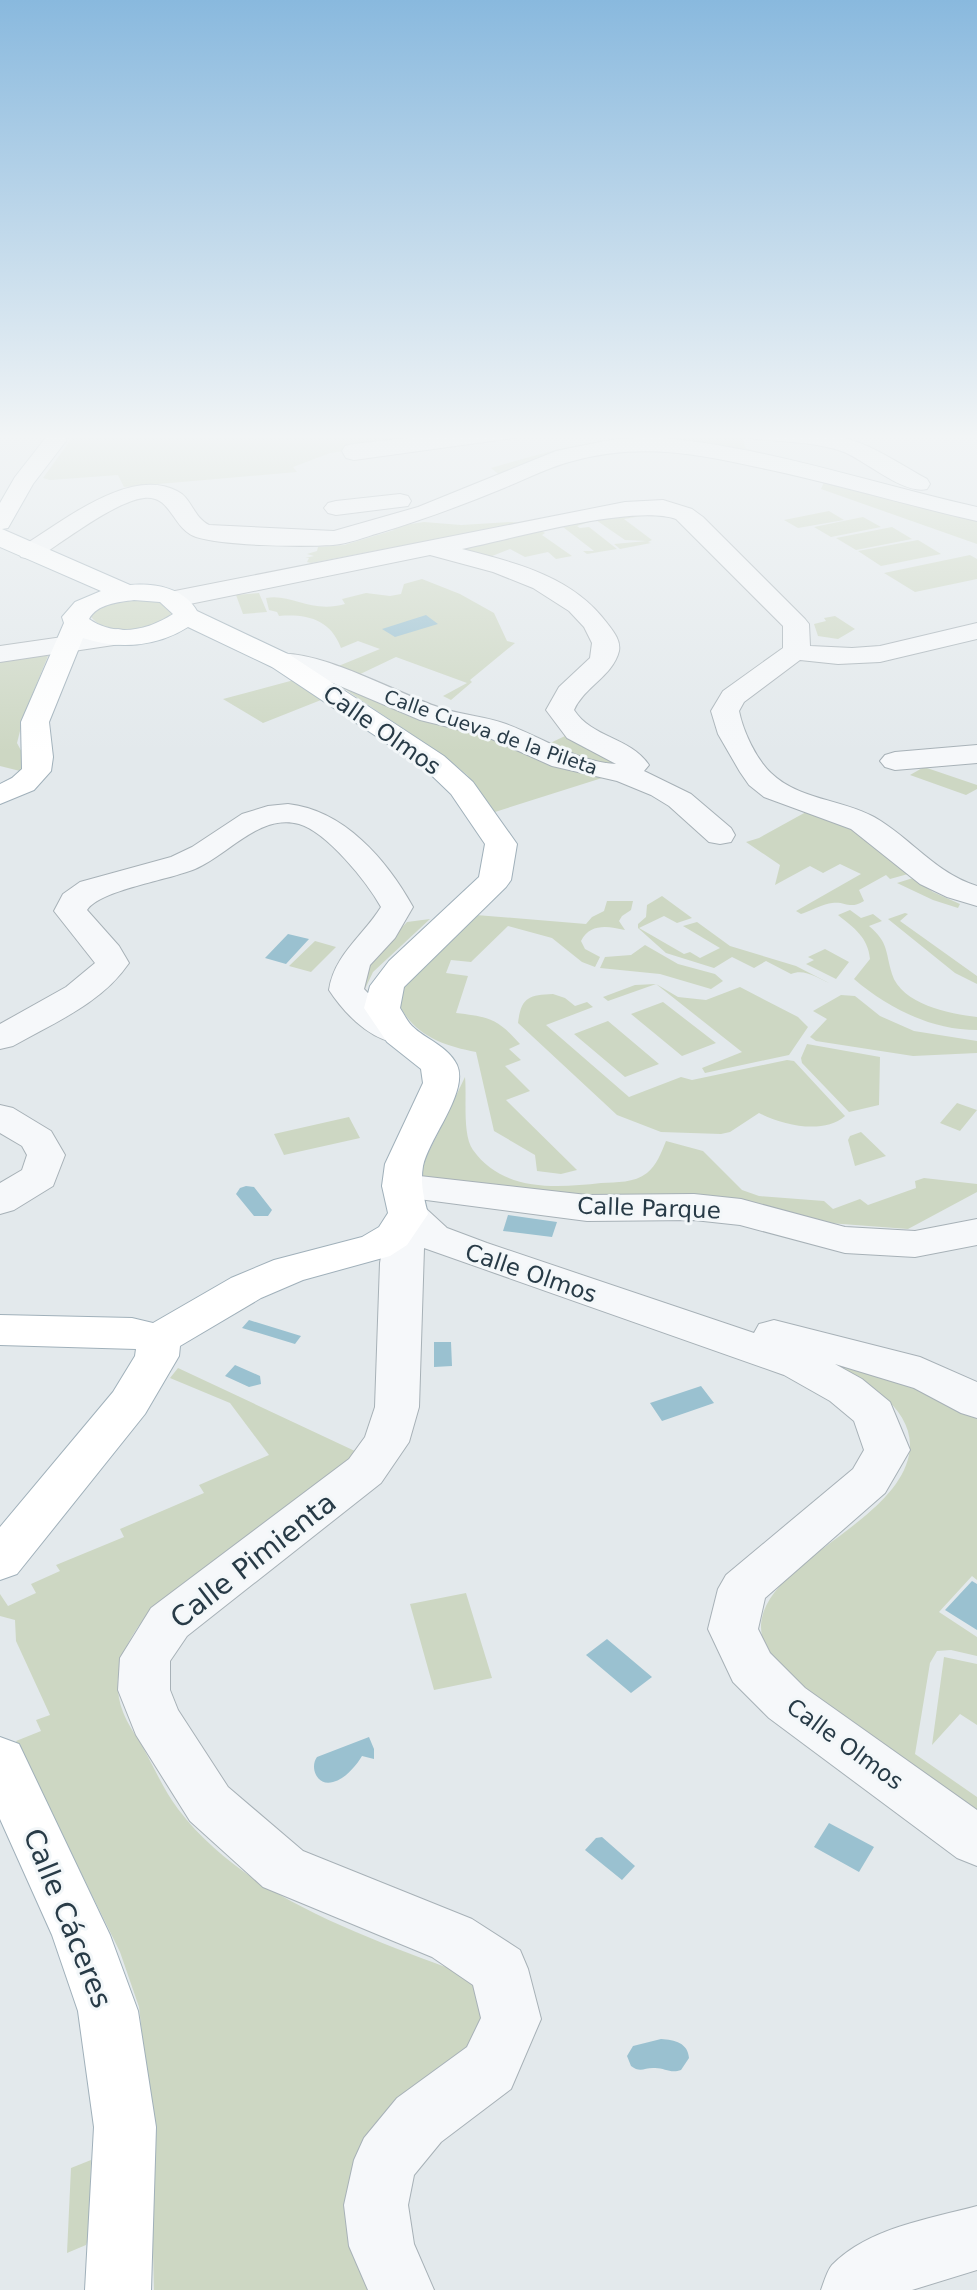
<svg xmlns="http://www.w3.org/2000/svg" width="977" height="2290" font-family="'DejaVu Sans',sans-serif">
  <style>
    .green { fill: #cdd7c3 }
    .water { fill: #9ac1d0 }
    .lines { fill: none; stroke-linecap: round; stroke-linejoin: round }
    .minor-casing { stroke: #a7b1b7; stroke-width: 2 }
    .major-casing { stroke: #a0b0ba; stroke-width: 2 }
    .minor { fill: #f6f8fa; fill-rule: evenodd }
    .major { fill: #fff; fill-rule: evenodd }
    .labels { text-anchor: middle; stroke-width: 6; stroke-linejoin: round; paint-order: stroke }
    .far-street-label { font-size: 19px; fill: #283b47; stroke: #f3f7f9 }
    .street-label { font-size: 23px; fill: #283b47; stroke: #f3f7f9 }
    .near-street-label { font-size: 28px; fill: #283b47; stroke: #f3f7f9 }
  </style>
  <rect width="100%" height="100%" fill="#e3e9ec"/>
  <path class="green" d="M72,433H494L330,453L293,467L297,472L124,487L118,475L50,480L43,478L72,438Z
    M653,433H742L745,448L772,457L635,440L502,477L491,468C545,452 596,438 652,436Z
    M825,480L977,521V544L821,489Z
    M829,511L844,520L798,528L784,520Z
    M637,512L647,515L624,519L652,540L648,542L651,543L620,549L614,544L647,541L625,540L596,520Z
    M863,517L881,527L831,537L814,527Z
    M592,521L577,526L580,528L589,527L617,549L587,554L583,551H594L563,527Z
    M424,522L461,525L511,522L521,523L311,563L307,562L309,558H305L314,556L307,554L317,551L318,547L344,545L394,530L391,527Z
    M892,527L912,539L856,550L836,538Z
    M542,531L545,533L542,535L572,556L556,559L548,552L525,557L510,549L487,558L460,551L459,548Z
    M918,540L941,554L881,566L858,551Z
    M970,555L977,559V579L915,592L884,573Z
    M422,579L460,594L494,613L507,641L515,643L470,680L472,682L451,700L443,696L467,683L396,657L354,677L336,667L380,649L358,641L341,648C330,619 307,614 279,616L277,612L269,610L266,598C291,593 311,614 345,604L342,599L366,593L390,596L401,594L404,584Z
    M259,593L267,612L243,614L236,595Z
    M132,597L168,603L173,611C159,634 105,640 90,615L96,607Z
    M835,616L855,629L838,639L818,636L814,624L826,621L824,618Z
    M43,655L48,656L24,715L17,743L26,760L24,772L0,766V661Z
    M318,671L491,735L559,765L602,778L495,812L467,775L448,759Z
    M294,680L321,700L263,723L223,699Z
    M565,736L618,764L612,766L544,746Z
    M924,767L977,785V789L966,795L910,775Z
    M806,812L854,830L908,874L890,879L886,875L859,890L864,901C849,910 846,901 832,903C825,903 808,912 801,914L796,911L861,874L840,864L823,873L810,866L775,885L780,865L746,842L759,838Z
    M913,878L933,892L960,904L958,908L933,900L897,883Z
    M662,896L692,918L677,923L664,916L639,928L684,954L690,952L700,958L720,948L683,926L697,922L730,946L796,966L829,983C818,978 804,968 791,974L766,961L754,968L732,957L714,968L666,953L638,928V924L646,917L647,905Z
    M607,901H633L631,910L622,916L619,921L625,930C608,926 590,923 581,941L585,949L600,957L595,967L582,962L552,938L508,926L471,962L451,960L446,973L468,976L456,1013C489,1017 497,1018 520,1044L509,1049L521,1060L505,1066L530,1091L506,1100L577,1170L561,1174L537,1171L535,1155L494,1131L476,1052C445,1046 415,1036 400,1006L404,983L476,915L586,924L592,917L604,911Z
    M850,910L861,918L873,914L882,921L869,926C889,943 885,951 892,974C901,1004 950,1014 977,1017V1030C931,1030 888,1008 854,979L870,959C868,937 854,928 838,915Z
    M905,913L908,914L900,921L977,976V984L955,973L888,919Z
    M430,919L373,972L364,991L363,968L407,922Z
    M315,941L336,947L311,972L289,966Z
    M645,945L678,964L715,974L723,981L711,989L660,974L600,968L605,957L631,955Z
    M825,949L849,962L836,979L806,964L814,960L808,957Z
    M656,984L608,1001L603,997L635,985L656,984L678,997L706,1000L740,987L798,1017L808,1027L789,1055L705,1073L702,1068L742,1052Z
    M553,994L565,998L575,1006L587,1002L593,1007L546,1025L629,1097L681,1077L692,1080L787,1060L794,1061L845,1116C823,1135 783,1125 759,1113L730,1132L721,1134L661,1132L617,1115L518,1023C521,998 528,995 553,994Z
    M841,995L855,996L880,1016L914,1031L977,1041V1053L913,1056L816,1041L810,1037L827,1019L813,1011Z
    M663,1002L716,1043L682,1056L631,1014Z
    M608,1021L659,1064L625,1077L574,1034Z
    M807,1044L880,1057L879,1105L849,1112L802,1063L801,1058Z
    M465,1077C467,1097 462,1135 473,1150C503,1192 556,1188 601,1183C617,1182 634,1183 647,1173C657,1165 661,1153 666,1141L703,1151L742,1190L759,1196L824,1201L833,1209L860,1199L868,1205L916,1188L915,1181L924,1178L977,1184V1192L908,1229L829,1223L586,1198L421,1176L425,1160Z
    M957,1103L977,1110L960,1131L940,1123Z
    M349,1117L360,1138L284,1155L274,1134Z
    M861,1132L886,1156L855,1166L848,1140L850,1136Z
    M832,1362C883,1374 934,1389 977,1419V1580L972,1576L939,1612L977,1637V1656L951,1650L937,1651L930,1663L915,1754L977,1797V1813L801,1686C785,1670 760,1650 761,1625C765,1562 895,1524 909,1455C918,1410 865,1381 832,1362Z
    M178,1368L357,1452L333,1477L148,1614C125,1641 109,1676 123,1712C127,1723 135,1734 141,1744C153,1765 163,1789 178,1809C243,1895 361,1935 459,1972L474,1984L484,2014L465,2054L449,2068L368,2290H154L149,2095L139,2007L120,1952L16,1741L41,1731L36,1720L50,1715L16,1641L15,1620L0,1616V1594L8,1606L36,1593L31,1584L60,1571L56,1565L124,1537L120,1529L204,1493L199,1485L269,1455L230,1403L170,1378Z
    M466,1593L492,1678L434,1690L410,1604Z
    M944,1657L977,1664V1725L960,1714L932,1745Z
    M91,2160L89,2237L86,2245L67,2253L71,2168Z"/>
  <path class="water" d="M426,615L438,624L395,637L382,629Z
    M288,934L309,939L286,964L265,958Z
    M246,1186L254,1187L272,1210L268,1216H254L236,1194L240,1188Z
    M508,1215L557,1222L552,1237L503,1231Z
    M249,1320L301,1336L295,1344L242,1328Z
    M434,1342H451L452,1366L434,1367Z
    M235,1365L260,1376L261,1384L249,1387L225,1376Z
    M701,1386L714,1403L662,1421L650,1403Z
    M972,1581L977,1584V1630L945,1610Z
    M607,1639L652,1677L631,1693L586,1655Z
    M369,1737L374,1749V1759L362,1756C356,1766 345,1779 333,1782C318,1787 309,1768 317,1757Z
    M829,1823L874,1847L859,1872L814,1847Z
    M602,1837L635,1866L622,1880L585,1850L596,1838Z
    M661,2039C675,2040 688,2043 689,2058L681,2070C670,2074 664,2067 653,2068C644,2068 640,2073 631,2066L627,2056L633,2046Z"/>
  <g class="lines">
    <g class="minor-casing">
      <path id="minor" d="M453,433H517L514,438L506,439L354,460L346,458L342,451L345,446L353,444Z
        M746,433C784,432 824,429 860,443C883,452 905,467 927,479L930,484L927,489C904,495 866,461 844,452C817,442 785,442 757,439L749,438Z
        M651,437C762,445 869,483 977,507V521C906,505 837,484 766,469C698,454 642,442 573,461C549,467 526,479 504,488C463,505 422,520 379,533C365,537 348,544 333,545C301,547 225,546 196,537C172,529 172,495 144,498C116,501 64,541 39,557L30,559L21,557L18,552L21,547C61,523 129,466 177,491C192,498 193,517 209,525L334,531L418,507L556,451L610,440Z
        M400,494L408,496L411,501L408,506L336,515L328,513L324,508L328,503L336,501Z
        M663,500L692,509L703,517L805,619L809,624L810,646L852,648L880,646L977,623V639L880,662L838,664L800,660L744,702L739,711C743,731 756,759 771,773C799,800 841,799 874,817C911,838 935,873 977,886V906L947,897L920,884L851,829L764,797L749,785L740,772L718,734L711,711L723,691L783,648V626L676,519C633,504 512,539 462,549C516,563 572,576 607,623C613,631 621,640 619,651C613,676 584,687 574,710C592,738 630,737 649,765L644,771L691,794L731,828L735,835L731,842L720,844L709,842L669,806L651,795L617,781L552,766L485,736L420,720L314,675L272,667L268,661L272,655C311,645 397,693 438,707C460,715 484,716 506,724C542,737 577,762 616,764L567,738L546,710L559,687L590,658L592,643L584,627L569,611L533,588L493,572L430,555L175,607L166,604L162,599L166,594L175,591L625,502Z
        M118,629L127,631L131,637L127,643L0,662V646Z
        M977,745V763L895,770L885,767L880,761L885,755L895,752Z
        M288,804C344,810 387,860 413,907L395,938L370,965L364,989C380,1007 406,1016 418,1034L413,1042C379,1050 346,1016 329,990C334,955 363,936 381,907C367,882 327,832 299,824C260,813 228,855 195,869C169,880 100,890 87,910L119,946L129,963C101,1004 55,1022 13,1046L0,1049V1024L66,987L95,963L54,911L63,894L80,882L171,857L192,847L242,814L268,806Z
        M0,1105L13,1108L51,1131L65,1155L53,1186L14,1210L0,1214V1183L22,1170L27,1155L22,1146L0,1133Z
        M402,1174L587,1195L694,1194L741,1199L845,1227L915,1231L977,1219V1245L915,1257L845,1253L740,1225L694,1220L587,1221L388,1195L382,1186L388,1177Z
        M408,1201L422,1205L447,1228L487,1243L754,1333L759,1324L774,1320L920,1357L977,1382V1418L961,1413L914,1388L835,1364L862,1379L890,1402L910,1450L885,1493L765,1598L758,1629L770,1653L805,1688L977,1810V1866L957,1858L769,1718L733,1682L708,1629L718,1589L726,1575L853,1469L864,1450L854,1421L830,1401L784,1375L424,1248L419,1407L409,1442L381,1483L187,1636L170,1661V1690L178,1710L228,1787L303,1851L472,1919L520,1950L528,1969L541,2019L511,2089L441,2142L414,2175L408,2205L414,2244L434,2290H368L349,2246L344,2205L354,2160L364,2138L397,2098L467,2047L481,2018L473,1985L432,1957L263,1887L190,1821L136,1735L118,1690L120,1658L151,1608L349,1459L365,1437L375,1407L380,1263L388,1214L394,1205Z
        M977,2206V2270L912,2290H821C824,2282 827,2271 832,2265C868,2228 929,2219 977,2206Z"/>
    </g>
    <g class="major-casing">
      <path id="major" d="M46,433H66V441L33,484L8,528L2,529L130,585C155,583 184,588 197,611L290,655L444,756L473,782L517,844L511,880L506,887L404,987L400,1008C404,1014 407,1021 412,1026C425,1039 448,1046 457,1065C469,1092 429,1138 423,1166C420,1183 424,1198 428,1214L407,1245L390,1256L303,1280L261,1298L180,1346L179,1356L145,1414L17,1574L0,1580V1527L113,1392L135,1356L136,1349L0,1345V1315L132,1318L153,1323L231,1278L274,1260L362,1237L379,1227L388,1213L382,1186L385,1164L423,1083L421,1069L387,1042L364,1008L370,986L389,961L479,877L485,844L451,794L424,768L272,667L188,627C157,647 118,650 83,638L49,722L53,757L51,771L34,790L0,804V784L12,778L22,769L21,722L64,623L62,617L75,602L101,591L0,547V503L15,477L44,440ZM134,600L160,602L173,614C147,631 115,637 89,619C97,604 118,602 134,600Z
        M0,1737L19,1744L110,1935L138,2011L156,2127L151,2290H85L94,2127L78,2011L52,1935L0,1819Z"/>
    </g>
    <use href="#minor" class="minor"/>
    <use href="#major" class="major"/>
  </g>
  <linearGradient id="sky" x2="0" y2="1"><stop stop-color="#89b9de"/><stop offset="0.58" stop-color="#f2f5f6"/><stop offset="1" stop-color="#f2f5f6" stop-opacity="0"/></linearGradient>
  <rect width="977" height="753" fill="url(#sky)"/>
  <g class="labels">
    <g class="far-street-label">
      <text transform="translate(491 732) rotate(19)" y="7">Calle Cueva de la Pileta</text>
    </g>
    <g class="street-label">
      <text transform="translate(382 730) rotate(35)" y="8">Calle Olmos</text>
      <text transform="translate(649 1208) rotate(2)" y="8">Calle Parque</text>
      <text transform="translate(531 1273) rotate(19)" y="8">Calle Olmos</text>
      <text transform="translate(845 1744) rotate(36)" y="8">Calle Olmos</text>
    </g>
    <g class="near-street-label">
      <text transform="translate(253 1560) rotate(-38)" y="10">Calle Pimienta</text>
      <text transform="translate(68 1918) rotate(68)" y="10">Calle Cáceres</text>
    </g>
  </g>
</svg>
